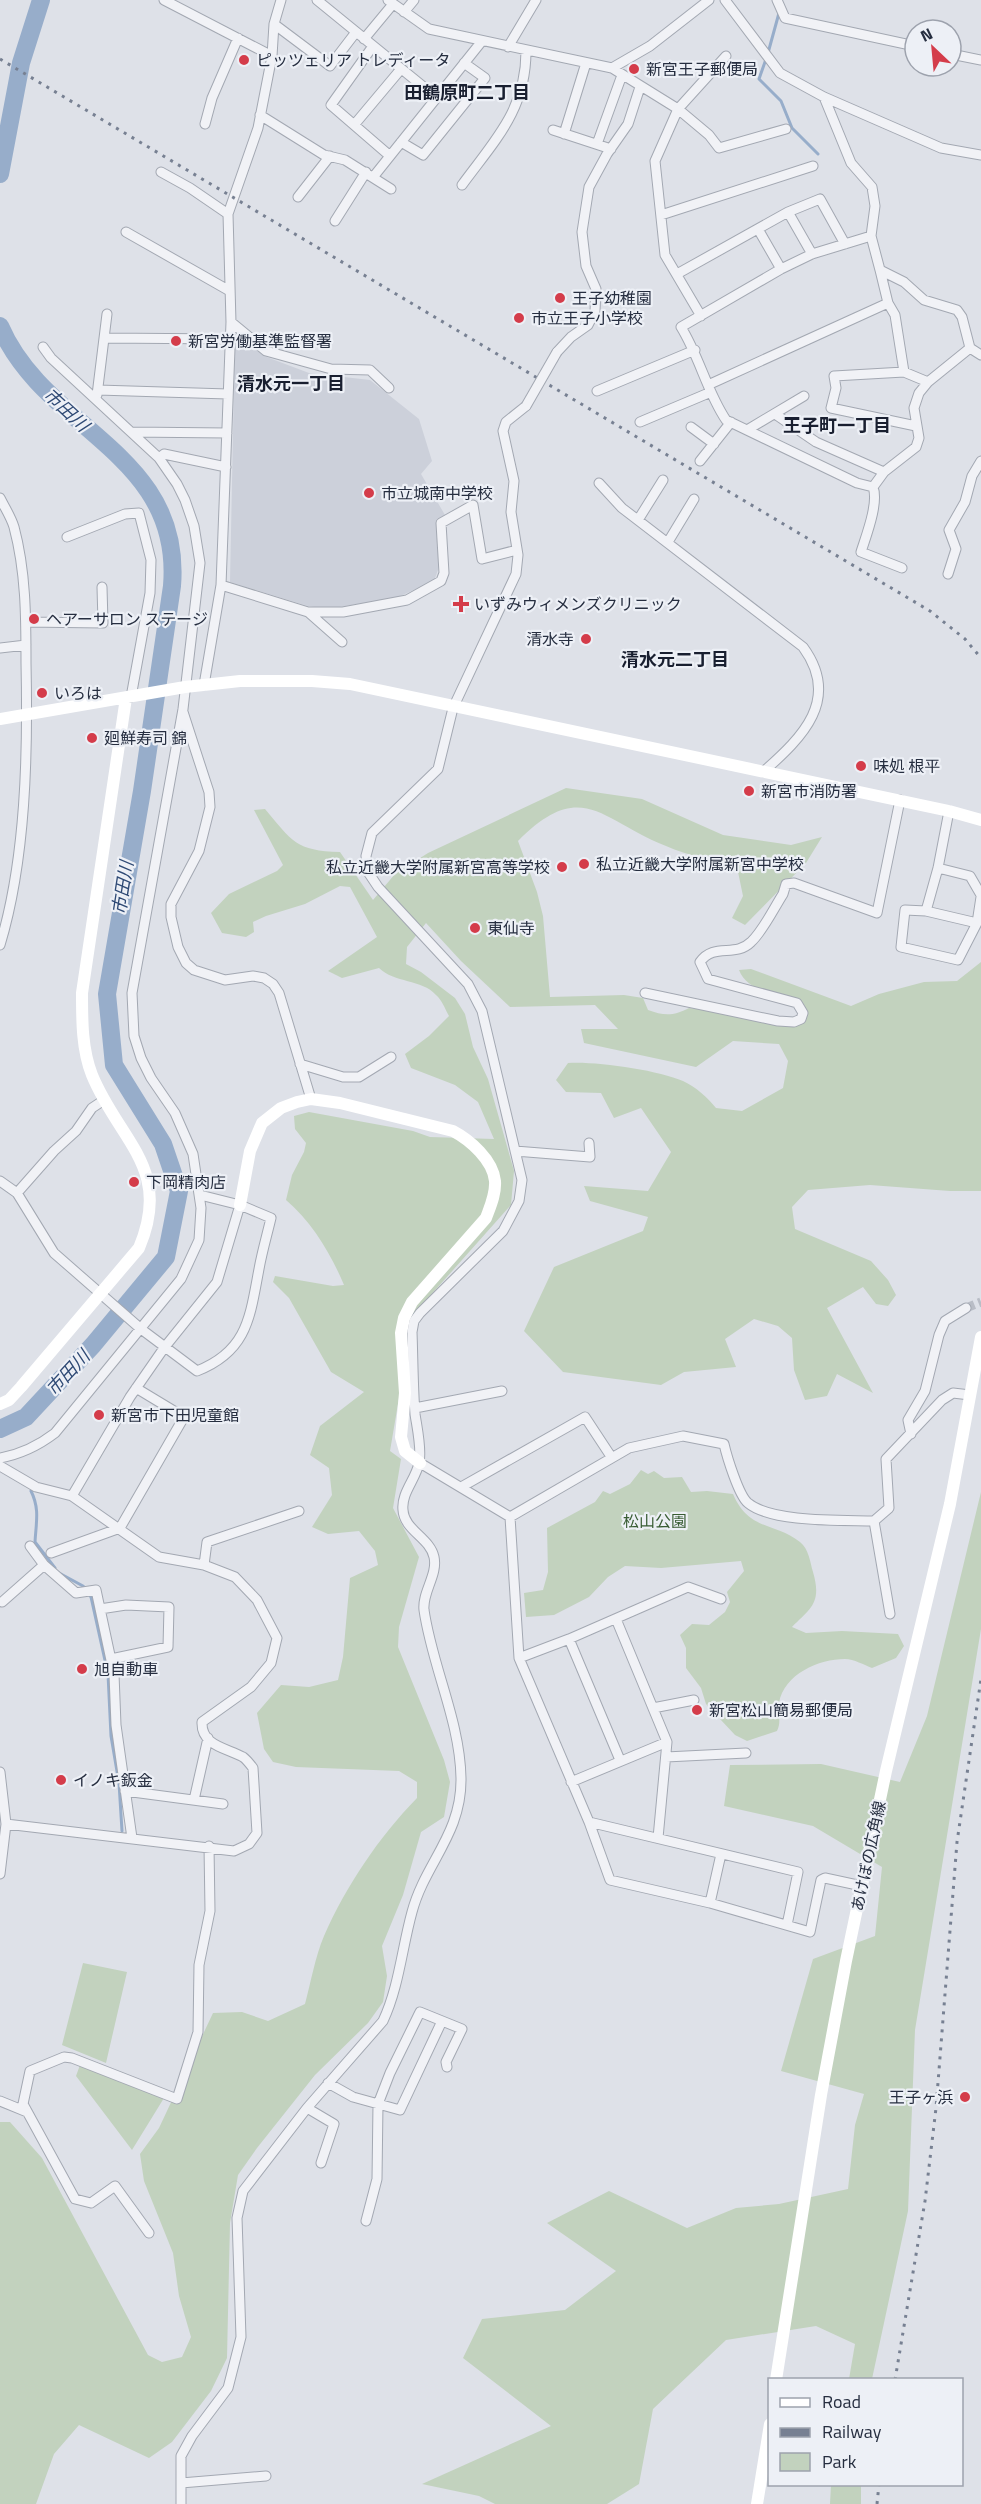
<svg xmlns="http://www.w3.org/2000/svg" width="981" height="2504" font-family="'Titillium Web','Noto Sans JP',sans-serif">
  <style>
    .built { fill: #ccd0da }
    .green { fill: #c2d2be }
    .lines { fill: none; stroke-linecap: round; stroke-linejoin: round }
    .stream { stroke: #97adca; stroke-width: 3 }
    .river { stroke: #97adca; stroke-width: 18 }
    .street-tunnel { stroke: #b9bdc6; stroke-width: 9; stroke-dasharray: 9 4.5; stroke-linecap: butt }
    .street-casing { stroke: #a3a8b2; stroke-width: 11 }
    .street { stroke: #f1f2f6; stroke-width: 9 }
    .secondary { stroke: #fff; stroke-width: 12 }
    .rail { stroke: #778092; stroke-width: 3; stroke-dasharray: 3 6; stroke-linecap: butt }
    .street-bridge-casing { stroke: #a3a8b2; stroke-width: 11; stroke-linecap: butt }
    .street-bridge { stroke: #f1f2f6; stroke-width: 9 }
    .poi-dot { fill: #d43c4a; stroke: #edf0f6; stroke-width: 2 }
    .labels { text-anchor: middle; stroke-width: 4.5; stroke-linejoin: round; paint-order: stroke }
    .poi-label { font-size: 16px; fill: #262e40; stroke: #edf0f6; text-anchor: start }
    .park-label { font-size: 16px; fill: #385c33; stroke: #edf0f6 }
    .street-label { font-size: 16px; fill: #262e40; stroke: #edf0f6 }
    .neighbourhood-label { font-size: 18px; font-weight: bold; fill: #191f30; stroke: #edf0f6 }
    .water-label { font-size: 18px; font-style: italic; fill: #2f4a75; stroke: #edf0f6 }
  </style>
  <rect width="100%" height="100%" fill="#dee1e8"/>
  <path class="built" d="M235,334L264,356L309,373L370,380L419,419L432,461L421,474L445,515L436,520L439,567L434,581L398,597L328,609L308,606L230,582Z"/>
  <path class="green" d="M566,788L642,799L723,835L791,845L822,837L806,863L745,925L732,918L743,896L737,867C714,860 688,856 666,846C602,821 582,776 518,841L537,892L543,916L550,997L624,995L643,998L648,1010C664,1016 674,1016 689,1008L805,1021L808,1012L801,1000C779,994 748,993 739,970L751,969L851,1006L879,994L924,982L957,981L981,962V1191H950L870,1185L808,1190L792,1207L795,1229L871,1261L888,1280L896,1295L888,1306L876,1304L863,1287L827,1308L873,1393L837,1374L827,1396L805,1400L794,1370L792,1338L778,1326L754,1319L725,1339L736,1367L684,1372L661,1385L563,1372L524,1331L554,1267L643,1231L648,1217L590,1201L584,1186L648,1191L671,1152L641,1108L614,1118L601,1093L566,1092L556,1080L568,1063C595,1061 658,1070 683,1081C696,1087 707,1097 716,1108L742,1111L783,1088L788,1061L779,1044L733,1041L696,1067L584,1043L581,1029H618L595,1005L510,1007L461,961L426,923L407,947L406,964L421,972L455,998L465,1014L473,1047L488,1079L514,1171L511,1205L413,1315L390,1451L401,1459L393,1508L419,1557L399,1627L398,1647L444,1760L450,1782L444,1817L421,1832L403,1895L382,1946L387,1976L383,2002L368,2023L315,2075L257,2148L238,2175L230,2223L227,2358L211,2391L172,2442L149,2458L79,2425L54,2454L36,2504H0V2122H10L42,2158L148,2355L162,2362L182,2357L191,2337L179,2296L173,2253L144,2181L140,2154L159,2128L213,2013L242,2012L268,2021L305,2004C311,1982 315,1957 324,1936C346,1886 379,1837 417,1798V1782L399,1771L296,1767L273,1762L264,1749L257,1713L281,1685L309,1687L338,1680L343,1657L350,1578L378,1565L375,1551L359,1531L328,1534L312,1527L332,1495L329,1468L310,1455L320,1426L364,1392L331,1372L289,1298L273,1282L275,1276L333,1286L344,1285C331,1254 312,1222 286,1200L292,1175L304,1152L306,1143L295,1129L294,1116L309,1112L413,1131L430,1137L494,1139L478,1102L455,1085L411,1068L405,1054L429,1036L449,1016C445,1009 442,1000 436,995C422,979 394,983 379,968L342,978L328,971L377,937L350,887L340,886L305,904L266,916L253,922L254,932L246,937L222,933L211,913L229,894L277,871L283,865L254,810L265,809C292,841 296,851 340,852L373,900L395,874L428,853Z
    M641,1470L648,1474L654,1471L664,1478L682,1477L691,1492L707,1491L733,1494C749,1531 774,1522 800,1542C809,1549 810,1562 813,1572C822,1603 811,1608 792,1627L806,1633L842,1631L898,1634L904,1646L896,1658L872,1668C864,1665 854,1659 845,1659C819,1659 784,1674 779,1703C777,1713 782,1721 777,1731L747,1741L735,1735L706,1704L701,1688L686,1668V1648L680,1635L692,1624L709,1625L725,1612L730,1602L727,1592L744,1571L741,1561L661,1568L625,1566L608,1577L589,1597L554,1615L526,1617L524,1593L543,1590L548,1572L547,1528L595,1502L603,1491L610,1494L630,1484Z
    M981,1492V1629L915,2030L908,2211L872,2379H849L855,2344L816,2326L726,2340L653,2409L639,2484L607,2504H495L479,2496L422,2484L551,2426L463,2358L482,2319L565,2310L616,2271L547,2223L609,2191L687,2228L736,2208L779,2204L848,2189L855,2125L864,2094L781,2071L813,1959L875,1936L882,1867L813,1826L724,1806L730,1765L821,1764L900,1782L927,1716Z
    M83,1963L127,1972L106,2063L62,2045Z
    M80,2065L164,2098L132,2150L76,2076Z
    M831,2485H861V2504H830Z"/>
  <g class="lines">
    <path class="stream" d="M768,53L779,13
      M766,59L759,79L781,101L792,128L818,154
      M31,1491C40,1509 36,1523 35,1542L55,1568
      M59,1573L83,1586L91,1597L108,1674L111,1736L119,1783L122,1831"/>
    <path class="river" d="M0,174L21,63L41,0
      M0,326C45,431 183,452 172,586L142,791L107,994L114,1065L163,1144L179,1191L166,1257L93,1345L26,1417L0,1429"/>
    <path class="street-tunnel" d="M966,1308L981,1302"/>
    <g class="street-casing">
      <path id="street" d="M164,0L272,56
        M317,0L436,97
        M388,0L429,29L612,68L678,109L709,135L719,148L786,129
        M725,0L780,73L824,97L941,148L981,155
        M777,0L785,18L915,46
        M404,12L414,0
        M274,24L330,66L356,32
        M364,39L393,4
        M373,46L331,105L390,156
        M508,47L536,0
        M951,54L981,60
        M612,68L650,46L709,0
        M824,97L851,163L872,187L875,206L871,236L880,270L904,282L924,300L957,310L962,317L970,348L981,355
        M260,115L324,155L345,160L391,189
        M205,124L212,98L238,38
        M354,125L401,69
        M553,130L611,149
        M564,134L586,63
        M401,142L423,155L485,78L464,63
        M597,144L622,75
        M161,172L190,188L228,214
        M374,176L482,41
        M462,185C495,140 526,110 526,51
        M298,197L330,156
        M788,212L820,199L845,244
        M661,215L813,166
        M335,221L366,172
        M758,229L781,269
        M126,232L228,290
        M871,236L812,254L781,269L681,327C700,358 707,392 726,420L857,483L873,487
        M880,270L888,303L895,315L904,372
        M677,274L788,212L812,254
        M701,316L665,255L655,161L678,109L726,56
        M231,322L266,351L331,369L370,370L389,388
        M104,338L230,339
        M557,352L571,337L588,325L595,311L596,289L586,266L582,232L589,187L607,154L628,124L640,87
        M708,385L888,303
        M98,390L228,394
        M597,391L695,350
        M97,395L107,314
        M775,414L816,442L884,472
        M640,422L711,392
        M916,426L831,408L836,388L834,376L904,372L928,382
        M691,427L714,444
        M747,430L804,396
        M131,432L227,433
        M159,458L164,454L226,467
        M700,461L731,422
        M599,483L622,508L803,647C841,699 803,737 763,772
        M0,498C5,508 11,517 14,527C26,572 26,618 26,663C28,753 26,859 0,945
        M638,520L663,480
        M67,537L125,514L139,513L151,560L150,593L131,697
        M668,542L694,499
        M902,568L861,552C866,536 879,503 873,487L884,472L916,447L919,438L914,408L919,393L928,382L970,348
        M948,574L956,549L949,530L965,502L972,476L981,461
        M221,585L308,612H343L407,600L441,581L444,573L441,523L473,505L482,559L517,550
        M308,612L342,642
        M26,622L103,623L102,587
        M0,648L26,645
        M204,685L221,585L231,322L228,214L258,128L272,56L274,24L281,0
        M183,712L209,792L210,807L199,851L171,904V917L178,947L186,963L194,970L225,980L253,976L264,978L273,984L279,993L311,1099
        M949,811L938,868L926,911L905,910L901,947L958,960L977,923L981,897
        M938,868L970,876L981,895
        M926,911L977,923
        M645,993L778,1021L794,1022L801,1019L803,1013L797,1003L708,979L700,962C714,942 735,958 751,942C763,931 774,908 783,894L786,884L794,883L877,913L900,800
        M300,1064L343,1077H359L391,1057
        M515,1151L590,1157L589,1143
        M0,1181L17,1193L54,1253L141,1329L197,1371C248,1351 250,1316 259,1269C262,1252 267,1235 271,1218L240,1205L200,1195
        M17,1193L54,1151L76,1131L92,1108L104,1100
        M415,1408L502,1391
        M911,1434L908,1420L925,1391L939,1335L945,1321L966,1308
        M0,1458C22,1454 38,1446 55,1433L181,1279L199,1240L201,1208L193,1154L175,1113L151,1078L141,1058L134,1036L132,993L183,709L200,563L194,526L185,500L177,484L159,458L51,358L43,347
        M420,1463L510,1517
        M0,1466L36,1487L72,1496L159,1557L204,1565L235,1577L257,1600L277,1638L271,1663L251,1687L202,1722C201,1746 227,1748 243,1757C247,1760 250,1764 253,1768L257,1833L249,1844L234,1851L6,1824
        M463,1486L585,1417L612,1458
        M72,1496L130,1397L164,1348L217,1282L240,1205
        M510,1517L519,1658L589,1822L610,1880L710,1903L810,1932L821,1880L825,1878L862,1886
        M510,1517L629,1448L683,1436L724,1444C727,1457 739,1496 748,1503C772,1523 843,1520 874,1521L889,1508L886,1459L942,1400L953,1393L970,1395
        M874,1521L890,1614
        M30,1546L44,1565L76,1593L96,1590L114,1674L116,1725L132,1838
        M51,1553L120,1528L184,1417L136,1388
        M204,1565L207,1542L299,1511
        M2,1602L44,1565
        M100,1609L126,1605L169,1607L168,1647L111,1659
        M616,1619L667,1742L658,1838
        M569,1639L620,1760
        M519,1658L569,1639L688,1587L721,1599
        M653,1708L694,1700
        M666,1757L746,1753
        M0,1772L6,1824L0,1874
        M571,1782L667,1742
        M125,1791L223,1804
        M194,1800L208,1738
        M589,1822L798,1872L787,1925
        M710,1903L721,1854
        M328,2083L353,2097L400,2110L442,2021
        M0,2101L27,2112
        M307,2108L334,2124L321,2163
        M366,2221L377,2179L378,2104L390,2073L420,2012L462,2029L446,2062L447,2067
        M149,2233L115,2186L91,2203L75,2199L23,2104L30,2071L64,2057L72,2058L177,2099L198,2032L199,1965L210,1911L209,1846
        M181,2483L266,2476
        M181,2504V2456L192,2436L228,2388L241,2337L237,2218L243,2191L307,2108L383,2021C399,1987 402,1948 412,1912C425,1863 462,1834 461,1778C460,1721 432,1666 424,1610C422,1592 438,1575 434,1557C430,1538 404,1530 403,1510C401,1493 416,1479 419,1463C422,1449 417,1428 415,1414C413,1387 413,1359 412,1332L414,1321L420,1313L503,1231L519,1201L522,1180L482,1011L468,984L378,887L368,872L366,856L372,833L438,769L453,708L516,574L518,555L511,512L514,481L503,431L506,422L526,406"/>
    </g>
    <use href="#street" class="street"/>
    <path class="secondary" d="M0,719L185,687L240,681H312L350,684L949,811L981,820
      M240,1205L250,1151L262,1123L281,1108L297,1102L311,1099L340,1103L453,1131C470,1140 493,1160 495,1181C496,1194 490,1207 486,1218L412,1302L404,1318L401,1333L405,1393L401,1437L405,1451L420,1463
      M0,1404L9,1400L21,1387L139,1248C173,1168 119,1141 92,1075C82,1050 82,1021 82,993L126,698
      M776,2380L821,2095L846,1961L886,1771L950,1504L981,1337
      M757,2504L770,2424"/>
    <path class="rail" d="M0,59L930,611L965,639L981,658
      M895,2380L925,2201L936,2108L957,1842L981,1679
      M877,2504L879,2484"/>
    <g class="street-bridge-casing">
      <path id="street-bridge" d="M526,406L557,352"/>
    </g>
    <use href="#street-bridge" class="street-bridge"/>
  </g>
  <g class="poi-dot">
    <circle cx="244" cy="60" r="6"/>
    <circle cx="634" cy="69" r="6"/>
    <circle cx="560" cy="298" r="6"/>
    <circle cx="519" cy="318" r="6"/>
    <circle cx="176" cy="341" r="6"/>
    <circle cx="369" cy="493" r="6"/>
    <path d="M458 595h6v6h6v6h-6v6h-6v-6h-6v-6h6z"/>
    <circle cx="34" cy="619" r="6"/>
    <circle cx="586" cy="639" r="6"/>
    <circle cx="42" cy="693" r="6"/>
    <circle cx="92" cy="738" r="6"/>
    <circle cx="861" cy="766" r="6"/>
    <circle cx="749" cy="791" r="6"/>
    <circle cx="584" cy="864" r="6"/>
    <circle cx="562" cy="867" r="6"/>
    <circle cx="475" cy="928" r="6"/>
    <circle cx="134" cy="1182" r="6"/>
    <circle cx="99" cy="1415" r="6"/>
    <circle cx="82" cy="1669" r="6"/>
    <circle cx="697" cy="1710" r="6"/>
    <circle cx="61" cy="1780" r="6"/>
    <circle cx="965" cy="2097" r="6"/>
  </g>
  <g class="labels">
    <g class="poi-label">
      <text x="256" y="66">ピッツェリア トレディータ</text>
      <text x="646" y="75">新宮王子郵便局</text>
      <text x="572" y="304">王子幼稚園</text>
      <text x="531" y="324">市立王子小学校</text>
      <text x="188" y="347">新宮労働基準監督署</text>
      <text x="381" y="499">市立城南中学校</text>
      <text x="474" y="610">いずみウィメンズクリニック</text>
      <text x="46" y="625">ヘアーサロン ステージ</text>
      <text x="574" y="645" text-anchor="end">清水寺</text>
      <text x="54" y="699">いろは</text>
      <text x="104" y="744">廻鮮寿司 錦</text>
      <text x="873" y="772">味処 根平</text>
      <text x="761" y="797">新宮市消防署</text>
      <text x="596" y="870">私立近畿大学附属新宮中学校</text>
      <text x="550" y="873" text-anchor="end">私立近畿大学附属新宮高等学校</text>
      <text x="487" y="934">東仙寺</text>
      <text x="146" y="1188">下岡精肉店</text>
      <text x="111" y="1421">新宮市下田児童館</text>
      <text x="94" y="1675">旭自動車</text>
      <text x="709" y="1716">新宮松山簡易郵便局</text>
      <text x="73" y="1786">イノキ鈑金</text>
      <text x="953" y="2103" text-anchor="end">王子ヶ浜</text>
    </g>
    <g class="park-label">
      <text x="655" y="1527">松山公園</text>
    </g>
    <g class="street-label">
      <text transform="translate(868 1856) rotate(-78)" y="6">あけぼの広角線</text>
    </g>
    <g class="neighbourhood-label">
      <text x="467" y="99">田鶴原町二丁目</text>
      <text x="291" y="390">清水元一丁目</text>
      <text x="837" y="432">王子町一丁目</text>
      <text x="675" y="666">清水元二丁目</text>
    </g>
    <g class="water-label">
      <text transform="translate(66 410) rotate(43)" y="6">市田川</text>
      <text transform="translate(123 888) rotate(-81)" y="6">市田川</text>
      <text transform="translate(68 1373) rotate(-47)" y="6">市田川</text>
    </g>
  </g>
  <rect x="768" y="2378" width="195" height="108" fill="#edf0f6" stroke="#9da2ad" stroke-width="1.5"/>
  <rect x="780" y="2398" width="30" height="9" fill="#ffffff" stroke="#9da2ad" stroke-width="1.5"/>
  <text x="822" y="2408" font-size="18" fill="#262e40">Road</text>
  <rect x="780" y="2428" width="30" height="9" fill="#778092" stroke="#9da2ad" stroke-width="1.5"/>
  <text x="822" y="2438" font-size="18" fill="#262e40">Railway</text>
  <rect x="780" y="2453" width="30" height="18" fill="#c2d2be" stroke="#9da2ad" stroke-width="1.5"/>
  <text x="822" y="2468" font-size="18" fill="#262e40">Park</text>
  <g transform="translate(933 48) rotate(334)"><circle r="28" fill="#edf0f6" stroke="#9da2ad" stroke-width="1.5"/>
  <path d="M0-4.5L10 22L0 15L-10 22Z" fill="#d43c4a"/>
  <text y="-9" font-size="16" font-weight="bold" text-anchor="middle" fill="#262e40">N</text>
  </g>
</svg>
